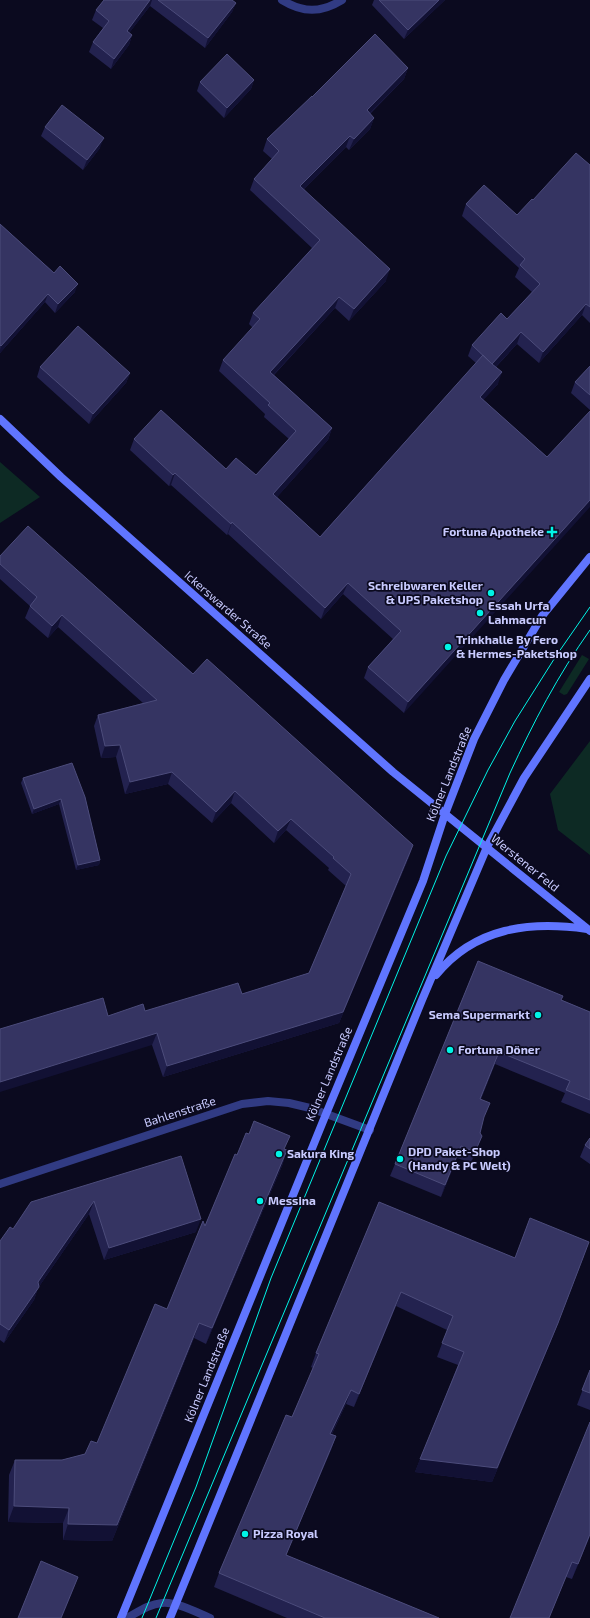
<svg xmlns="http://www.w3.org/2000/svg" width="590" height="1618" font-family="'Exo 2',sans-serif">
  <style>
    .green { fill: #0d2a24 }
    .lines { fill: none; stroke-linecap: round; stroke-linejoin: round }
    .minor { stroke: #313b83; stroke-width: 8 }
    .secondary { stroke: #6075ff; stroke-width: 8 }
    .tram { stroke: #00f4e6; stroke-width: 1 }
    .wall { fill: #23224f }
    .shaded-wall { fill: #121134 }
    .building { fill: #353462; stroke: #4c4c7b }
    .poi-dot { fill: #00f4e6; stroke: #0b0a1f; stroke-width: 1.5 }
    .labels { text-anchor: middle; stroke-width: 3.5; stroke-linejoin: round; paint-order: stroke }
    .poi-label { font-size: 12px; font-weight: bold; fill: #c9cbff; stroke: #0b0a1f; text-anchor: start }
    .street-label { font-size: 12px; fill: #c9cbff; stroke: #0b0a1f }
  </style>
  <rect width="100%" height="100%" fill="#0b0a1f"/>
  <path class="green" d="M0,462L40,497L0,523Z
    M582,655L589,659L567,694L564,695L559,692Z
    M590,741V855L558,830L550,794Z"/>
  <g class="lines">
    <path class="minor" d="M282,0C303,13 321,13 342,0
      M0,1184L242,1104L268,1101L289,1103L310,1108L370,1130
      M127,1618C138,1612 149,1604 162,1603C175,1601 198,1613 210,1618"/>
    <path class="secondary" d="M0,419L61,477L393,772L590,931
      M436,975C475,927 530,921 587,929
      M121,1618L326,1114L423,881L445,814L474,739L504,680L542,616L590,557
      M170,1618L422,1000L487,847L524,778L590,679"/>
    <path class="tram" d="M142,1618L196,1487L271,1278L446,856L488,770L515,721L556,656L590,607
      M156,1618L510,773C533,723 558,675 590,630"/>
  </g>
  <path class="wall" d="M104,0H232L236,3L232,12L205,48L150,6L129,33L132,35L129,45L111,69L89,52L93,42L103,28L92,20L96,10Z
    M374,0H445L404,39L372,5Z
    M408,68L404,79L370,114L374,118L370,129L349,150L346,147L304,189L386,281L349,321L335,308L274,375L332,428L328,440L277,497L320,537L476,363L468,356L472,345L507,319L532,292L515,277L519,268L462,216L466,204L517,215L533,200L590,165V323L582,315L539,363L517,344L496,367L498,384L483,400L547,457L404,713L364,678L368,667L393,639L343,594L321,619L228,534L227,535L171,485L169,486L130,450L134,439L226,469L256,475L289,439L264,417L265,414L219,371L223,360L253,328L249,324L253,313L312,248L250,190L254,179L272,159L263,151L267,139L312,97Z
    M254,80L251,89L224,118L197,91L200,82Z
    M45,127L100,148L83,170L41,136Z
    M0,224L75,292L55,313L45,302L0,353Z
    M590,366V410L571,393L575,382Z
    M40,367L130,373L126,383L89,424L37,377Z
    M0,556L193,674L413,845L409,857L339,1023L163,1077L152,1045L108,1016L145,1011L242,994L309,973L346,886L328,870L329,868L286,830L274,843L231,803L212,823L168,784L125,794L116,757L101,758L94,726L98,715L143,703L58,627L48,638L25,618L30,606L0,579Z
    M23,778L85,797L100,860L99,865L76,870L59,804L32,814L21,783Z
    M478,961L562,1000L590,1012V1114L561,1102L565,1093L495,1064L481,1099L483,1120L480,1133L482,1136L477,1148L471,1163L457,1158L441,1197L390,1176L395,1164Z
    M590,1138V1164L580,1157L585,1145Z
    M285,1149L287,1150L282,1166L206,1344L194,1338L112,1541L63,1540V1523L8,1522L9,1475L15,1460H62L85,1454L97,1443L167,1309L237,1155Z
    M181,1156L196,1232L104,1260L89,1214L38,1288L34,1300L4,1343L0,1340V1241L13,1229Z
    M379,1202L515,1258L584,1256L553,1336L492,1482L415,1472L458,1365L437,1357L447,1330L396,1306L354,1407L346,1404L332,1434L336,1436L331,1450L286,1555L439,1618H287L214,1587L219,1573L292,1417L313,1368L311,1367L316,1353Z
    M590,1370V1410L577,1405Z
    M590,1536L572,1579L566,1577L549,1618H510Z"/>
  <path class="shaded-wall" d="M150,0H152L150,6L123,41L127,31Z
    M439,0H445L404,39L408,30Z
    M236,3L232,12L205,48L208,38Z
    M132,35L129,45L111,69L114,59Z
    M408,68L404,79L362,121L367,110Z
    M254,80L251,89L224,118L227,108Z
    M374,118L370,129L349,150L354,139Z
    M350,136L346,147L296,197L300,186Z
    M104,138L100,148L83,170L87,160Z
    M390,269L386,281L349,321L354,309Z
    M78,284L75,292L55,313L58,304Z
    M48,294L45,302L0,353V350L1,346Z
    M339,297L335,308L266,383L270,372Z
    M586,304L582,315L539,363L543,352Z
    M521,332L517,344L488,375L492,364Z
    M502,372L498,384L476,408L480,397Z
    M130,373L126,383L89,424L93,414Z
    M332,428L328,440L269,506L273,494Z
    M175,473L171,485L169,486L173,475Z
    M590,500V507L404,713L408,702Z
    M232,522L228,534L227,535L231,524Z
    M348,583L343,594L321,619L325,608Z
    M62,615L58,627L48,638L52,626Z
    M120,745L116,757L101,758L105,746Z
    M172,772L168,784L125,794L130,782Z
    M235,791L231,803L212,823L216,812Z
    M61,799L59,804L32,814L34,809Z
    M291,819L286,830L274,843L278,831Z
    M413,845L409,857L339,1023L163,1077L167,1066L343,1012Z
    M100,860L99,865L76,870L78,865Z
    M157,1033L152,1045L0,1092V1082Z
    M499,1052L495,1064L476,1111L480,1099Z
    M482,1136L477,1148L471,1163L475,1152Z
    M461,1146L457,1158L441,1197L445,1185Z
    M287,1150L282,1166L206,1344L212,1328Z
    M94,1201L89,1214L38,1288L34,1300L4,1343L9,1330L38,1282Z
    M201,1219L196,1232L104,1260L109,1248Z
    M589,1242L553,1336L492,1482L415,1472L420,1459Z
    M401,1292L396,1306L354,1407L359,1394Z
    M199,1323L194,1338L112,1541L63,1540L68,1524Z
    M351,1390L346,1404L325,1448L330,1434Z
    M336,1436L331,1450L280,1569L286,1555Z
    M14,1506L69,1508L63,1523L8,1522Z
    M590,1534V1536L572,1579Z
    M78,1577L72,1593L62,1618H61Z"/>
  <path class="building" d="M104,0H150L127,31L132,35L114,59L93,42L109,21L96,10Z
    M158,0H232L236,3L208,38Z
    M379,0H439L408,30Z
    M375,34L408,68L367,110L374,118L354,139L350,136L300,186L390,269L354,309L339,297L270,372L332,428L273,494L320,537L483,355L492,364L472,345L501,313L507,319L540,284L520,265L525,259L466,204L484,185L517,215L532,199L533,200L576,153L590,165V307L586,304L543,352L521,332L492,364L502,372L480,397L547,457L590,411V500L408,702L368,667L401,631L348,583L325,608L232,522L231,524L175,473L173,475L134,439L161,410L226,469L236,458L256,475L296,431L268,405L270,403L223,360L260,319L253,313L320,240L254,179L279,151L267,139L312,96V97Z
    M227,54L254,80L227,108L200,82Z
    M62,105L104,138L87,160L45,127Z
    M0,224L54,273L60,266L78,284L58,304L48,294L1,346L0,345Z
    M78,326L130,373L93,414L40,367Z
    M590,366V395L575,382Z
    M28,526L193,674L207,659L413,845L343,1012L167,1066L157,1033L0,1082V1029L103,998L108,1016L143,1004L145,1011L238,983L242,994L309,973L351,874L333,858L334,857L291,819L278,831L235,791L216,812L172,772L130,782L120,745L105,746L98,715L157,700L62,615L52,626L30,606L37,597L0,564V556Z
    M72,763L85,797L100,860L78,865L61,799L34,809L23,778Z
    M478,961L563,996L561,1000L590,1012V1100L566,1090L570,1081L499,1052L480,1099L490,1103L484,1117L480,1133L482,1136L475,1152L461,1146L445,1185L395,1164Z
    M254,1121L290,1136L284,1149L287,1150L212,1328L199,1323L117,1525L68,1524L69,1508L14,1506L15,1460H62L85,1454L91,1441L97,1443L155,1304L167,1309L203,1221L205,1226L235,1154L237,1155L246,1133L249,1134Z
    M590,1138V1149L585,1145Z
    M181,1156L201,1219L109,1248L94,1201L38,1282L39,1287L9,1330L0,1324V1241L10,1227L13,1229L31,1202Z
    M379,1202L515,1258L530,1218L589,1242L558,1323L497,1468L420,1459L464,1352L442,1343L453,1316L401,1292L359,1394L351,1390L330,1434L336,1436L286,1555L439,1618H325L219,1573L286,1415L292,1417L319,1354L316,1353Z
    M590,1370V1393L582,1390Z
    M590,1422V1534L578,1564L572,1562L549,1618H510Z
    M41,1561L78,1577L61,1618H18Z"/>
  <g class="poi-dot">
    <path d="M550 526h4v4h4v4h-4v4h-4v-4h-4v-4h4z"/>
    <circle cx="491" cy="593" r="4"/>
    <circle cx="480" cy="613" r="4"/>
    <circle cx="448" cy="647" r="4"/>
    <circle cx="538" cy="1015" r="4"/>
    <circle cx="450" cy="1050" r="4"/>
    <circle cx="279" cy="1154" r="4"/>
    <circle cx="400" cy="1159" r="4"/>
    <circle cx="260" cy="1201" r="4"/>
    <circle cx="245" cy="1534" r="4"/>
  </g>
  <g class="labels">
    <g class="poi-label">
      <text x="544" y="536" text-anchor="end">Fortuna Apotheke</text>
      <text x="483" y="590" text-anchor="end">Schreibwaren Keller<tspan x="483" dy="14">&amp; UPS Paketshop</tspan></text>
      <text x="488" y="610">Essah Urfa<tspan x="488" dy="14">Lahmacun</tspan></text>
      <text x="456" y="644">Trinkhalle By Fero<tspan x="456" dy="14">&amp; Hermes-Paketshop</tspan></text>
      <text x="530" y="1019" text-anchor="end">Sema Supermarkt</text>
      <text x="458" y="1054">Fortuna Döner</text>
      <text x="408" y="1156">DPD Paket-Shop<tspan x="408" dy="14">(Handy &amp; PC Welt)</tspan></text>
      <text x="287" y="1158">Sakura King</text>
      <text x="268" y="1205">Messina</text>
      <text x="253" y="1538">Pizza Royal</text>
    </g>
    <g class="street-label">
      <text transform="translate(228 610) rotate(41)" y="4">Ickerswarder Straße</text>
      <text transform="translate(449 774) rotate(-68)" y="4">Kölner Landstraße</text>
      <text transform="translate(525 863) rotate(39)" y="4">Werstener Feld</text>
      <text transform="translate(329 1074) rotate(-67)" y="4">Kölner Landstraße</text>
      <text transform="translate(180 1112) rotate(-18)" y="4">Bahlenstraße</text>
      <text transform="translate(207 1375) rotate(-68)" y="4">Kölner Landstraße</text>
    </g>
  </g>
</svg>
